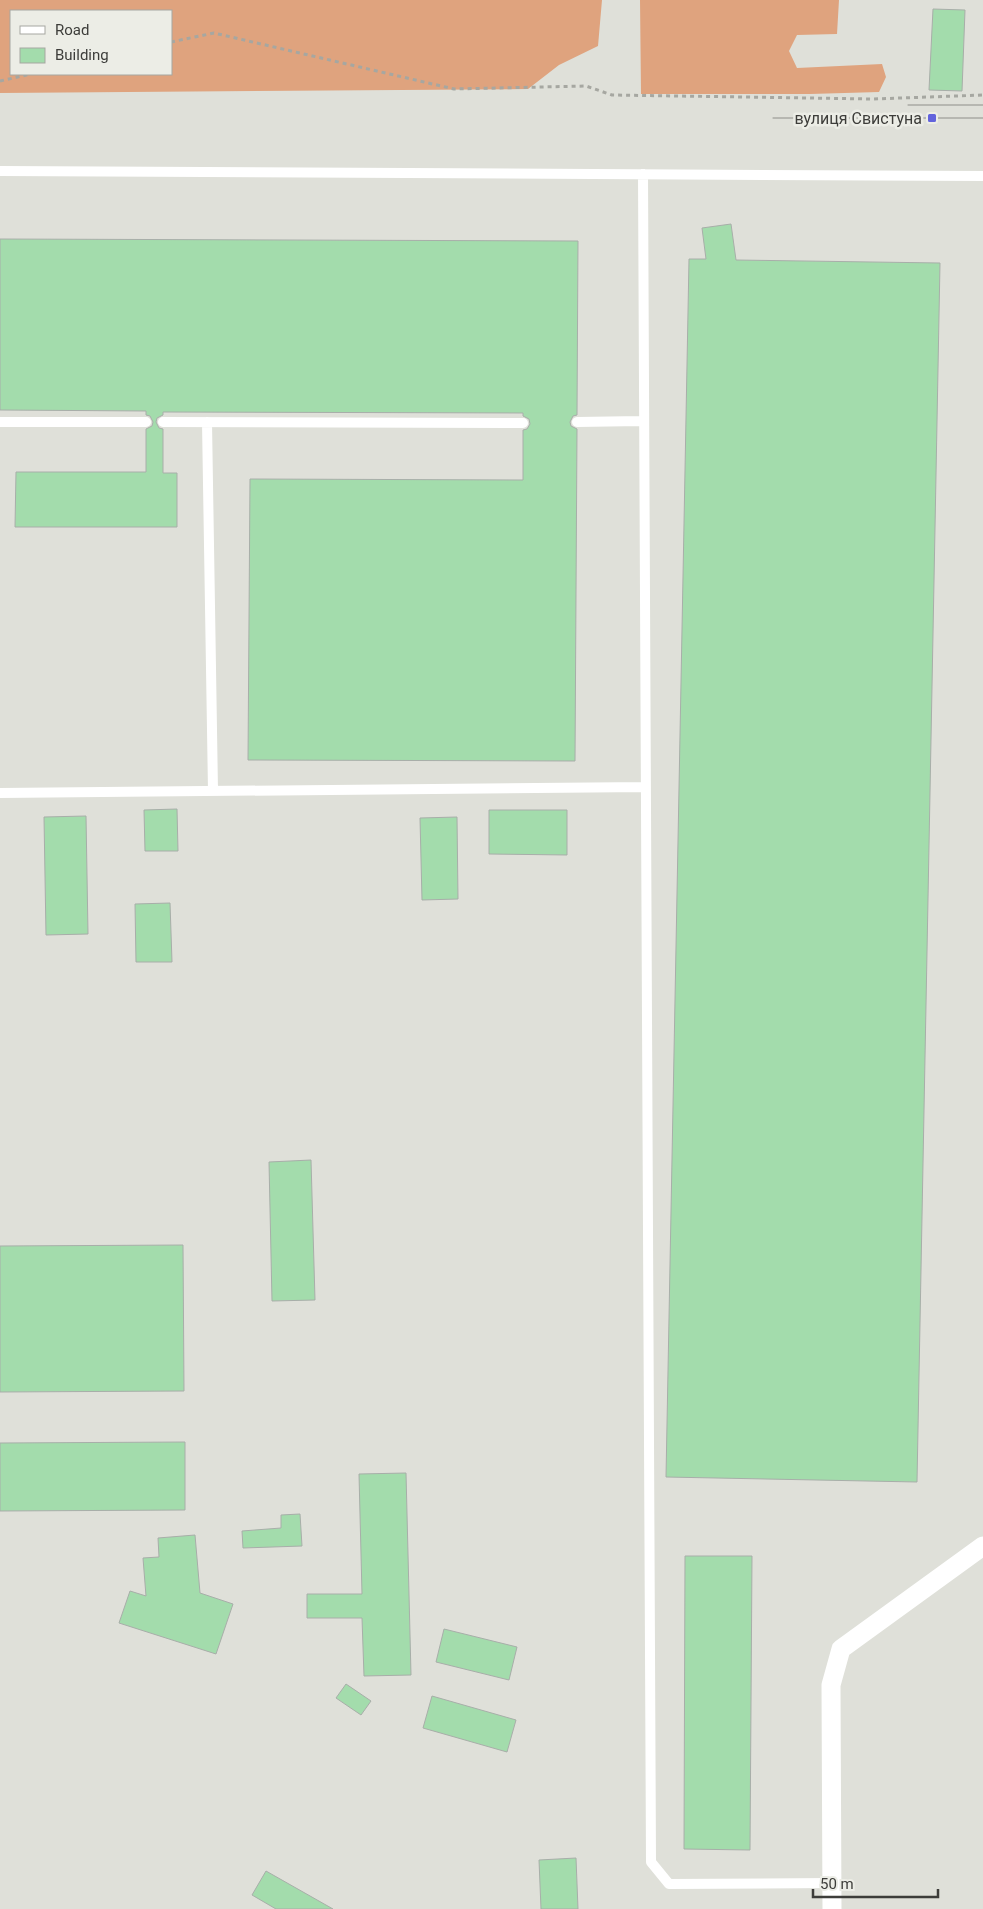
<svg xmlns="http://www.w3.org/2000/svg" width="983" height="1909" font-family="Roboto,sans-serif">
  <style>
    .forest { fill: #dfa37e; fill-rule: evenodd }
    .building { fill: #a3dcac; stroke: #a8aea9 }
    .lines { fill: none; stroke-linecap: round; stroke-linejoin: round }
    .path { stroke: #a6a7a1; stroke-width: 3; stroke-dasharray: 4 4; stroke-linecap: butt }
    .service { stroke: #fff; stroke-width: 10 }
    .minor { stroke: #fff; stroke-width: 19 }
    .tram { stroke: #8e8e89; stroke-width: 1 }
    .poi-dot { fill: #6263dc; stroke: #ecede6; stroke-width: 2 }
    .labels { text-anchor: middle; stroke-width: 5; stroke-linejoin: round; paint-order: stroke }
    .poi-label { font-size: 16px; fill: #3d3d3a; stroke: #ecede6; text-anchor: end }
  </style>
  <rect width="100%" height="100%" fill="#dfe0d9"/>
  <path class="forest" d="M0,0H602L598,46L559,65L528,89L0,93ZM171,11V74H11V11Z
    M640,0H839L837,34L797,35L789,51L797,68L882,64L886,77L879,92L810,94H641Z"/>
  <path class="building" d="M933,9L965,10L962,91L929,90Z
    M731,224L736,260L940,263L917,1482L666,1477L689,259H706L702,228Z
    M0,239L578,241L577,415L573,416L570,422L571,426L577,429L575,761L248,760L250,479L523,480V430L527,429L530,424L529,419L523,416V413L163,412V415L157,418L156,422L159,428L163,429V473H177V527H15L16,472H146V429L152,426L153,422L150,416L146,415V411L0,410Z
    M177,809L178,851H145L144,810Z
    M489,810H567V855L489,854Z
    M86,816L88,934L46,935L44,817Z
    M457,817L458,899L422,900L420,818Z
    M170,903L172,962H136L135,904Z
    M311,1160L315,1300L272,1301L269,1162Z
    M183,1245L184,1391L0,1392V1246Z
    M185,1442V1510L0,1511V1443Z
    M406,1473L411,1675L364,1676L362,1618H307V1594H362L359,1474Z
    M300,1514L302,1546L243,1548L242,1531L281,1528V1515Z
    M195,1535L200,1593L233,1604L216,1654L119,1623L130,1591L146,1596L143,1558L159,1557L158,1538Z
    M685,1556H752L750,1850L684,1849Z
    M444,1629L517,1647L509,1680L436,1662Z
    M346,1684L371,1701L361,1715L336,1698Z
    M432,1696L516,1720L507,1752L423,1728Z
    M576,1858L578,1909H541L539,1860Z
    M266,1871L333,1909H276L252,1895Z"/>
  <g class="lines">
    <path class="path" d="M171,42L214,33L454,89L586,86L612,95L874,99L983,95
      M0,81L31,74"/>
    <path class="service" d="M0,171L983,176
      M643,174L651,1862L669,1884L832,1883
      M0,422H146
      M163,422L523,423
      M207,422L213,791
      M577,422L641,421
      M0,793L646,787"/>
    <path class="minor" d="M832,1909L831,1685L841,1649L983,1546"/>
    <path class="tram" d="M908,105H983
      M773,118H983"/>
  </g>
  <rect class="poi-dot" x="927" y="113" width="10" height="10" rx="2.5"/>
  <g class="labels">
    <g class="poi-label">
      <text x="922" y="124">вулиця Свистуна</text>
    </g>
  </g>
  <rect x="10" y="10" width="162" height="65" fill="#ecede6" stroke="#a6a7a1"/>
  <rect x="20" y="26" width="25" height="8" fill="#ffffff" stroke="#a6a7a1"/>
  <text x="55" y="35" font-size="15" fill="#3d3d3a">Road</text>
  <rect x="20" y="48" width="25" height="15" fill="#a3dcac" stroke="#a6a7a1"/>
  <text x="55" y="60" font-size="15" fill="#3d3d3a">Building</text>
  <path d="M813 1889v8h125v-8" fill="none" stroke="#3d3d3a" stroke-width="2.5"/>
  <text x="820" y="1889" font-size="15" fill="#3d3d3a" stroke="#ecede6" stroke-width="4" paint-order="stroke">50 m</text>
</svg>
